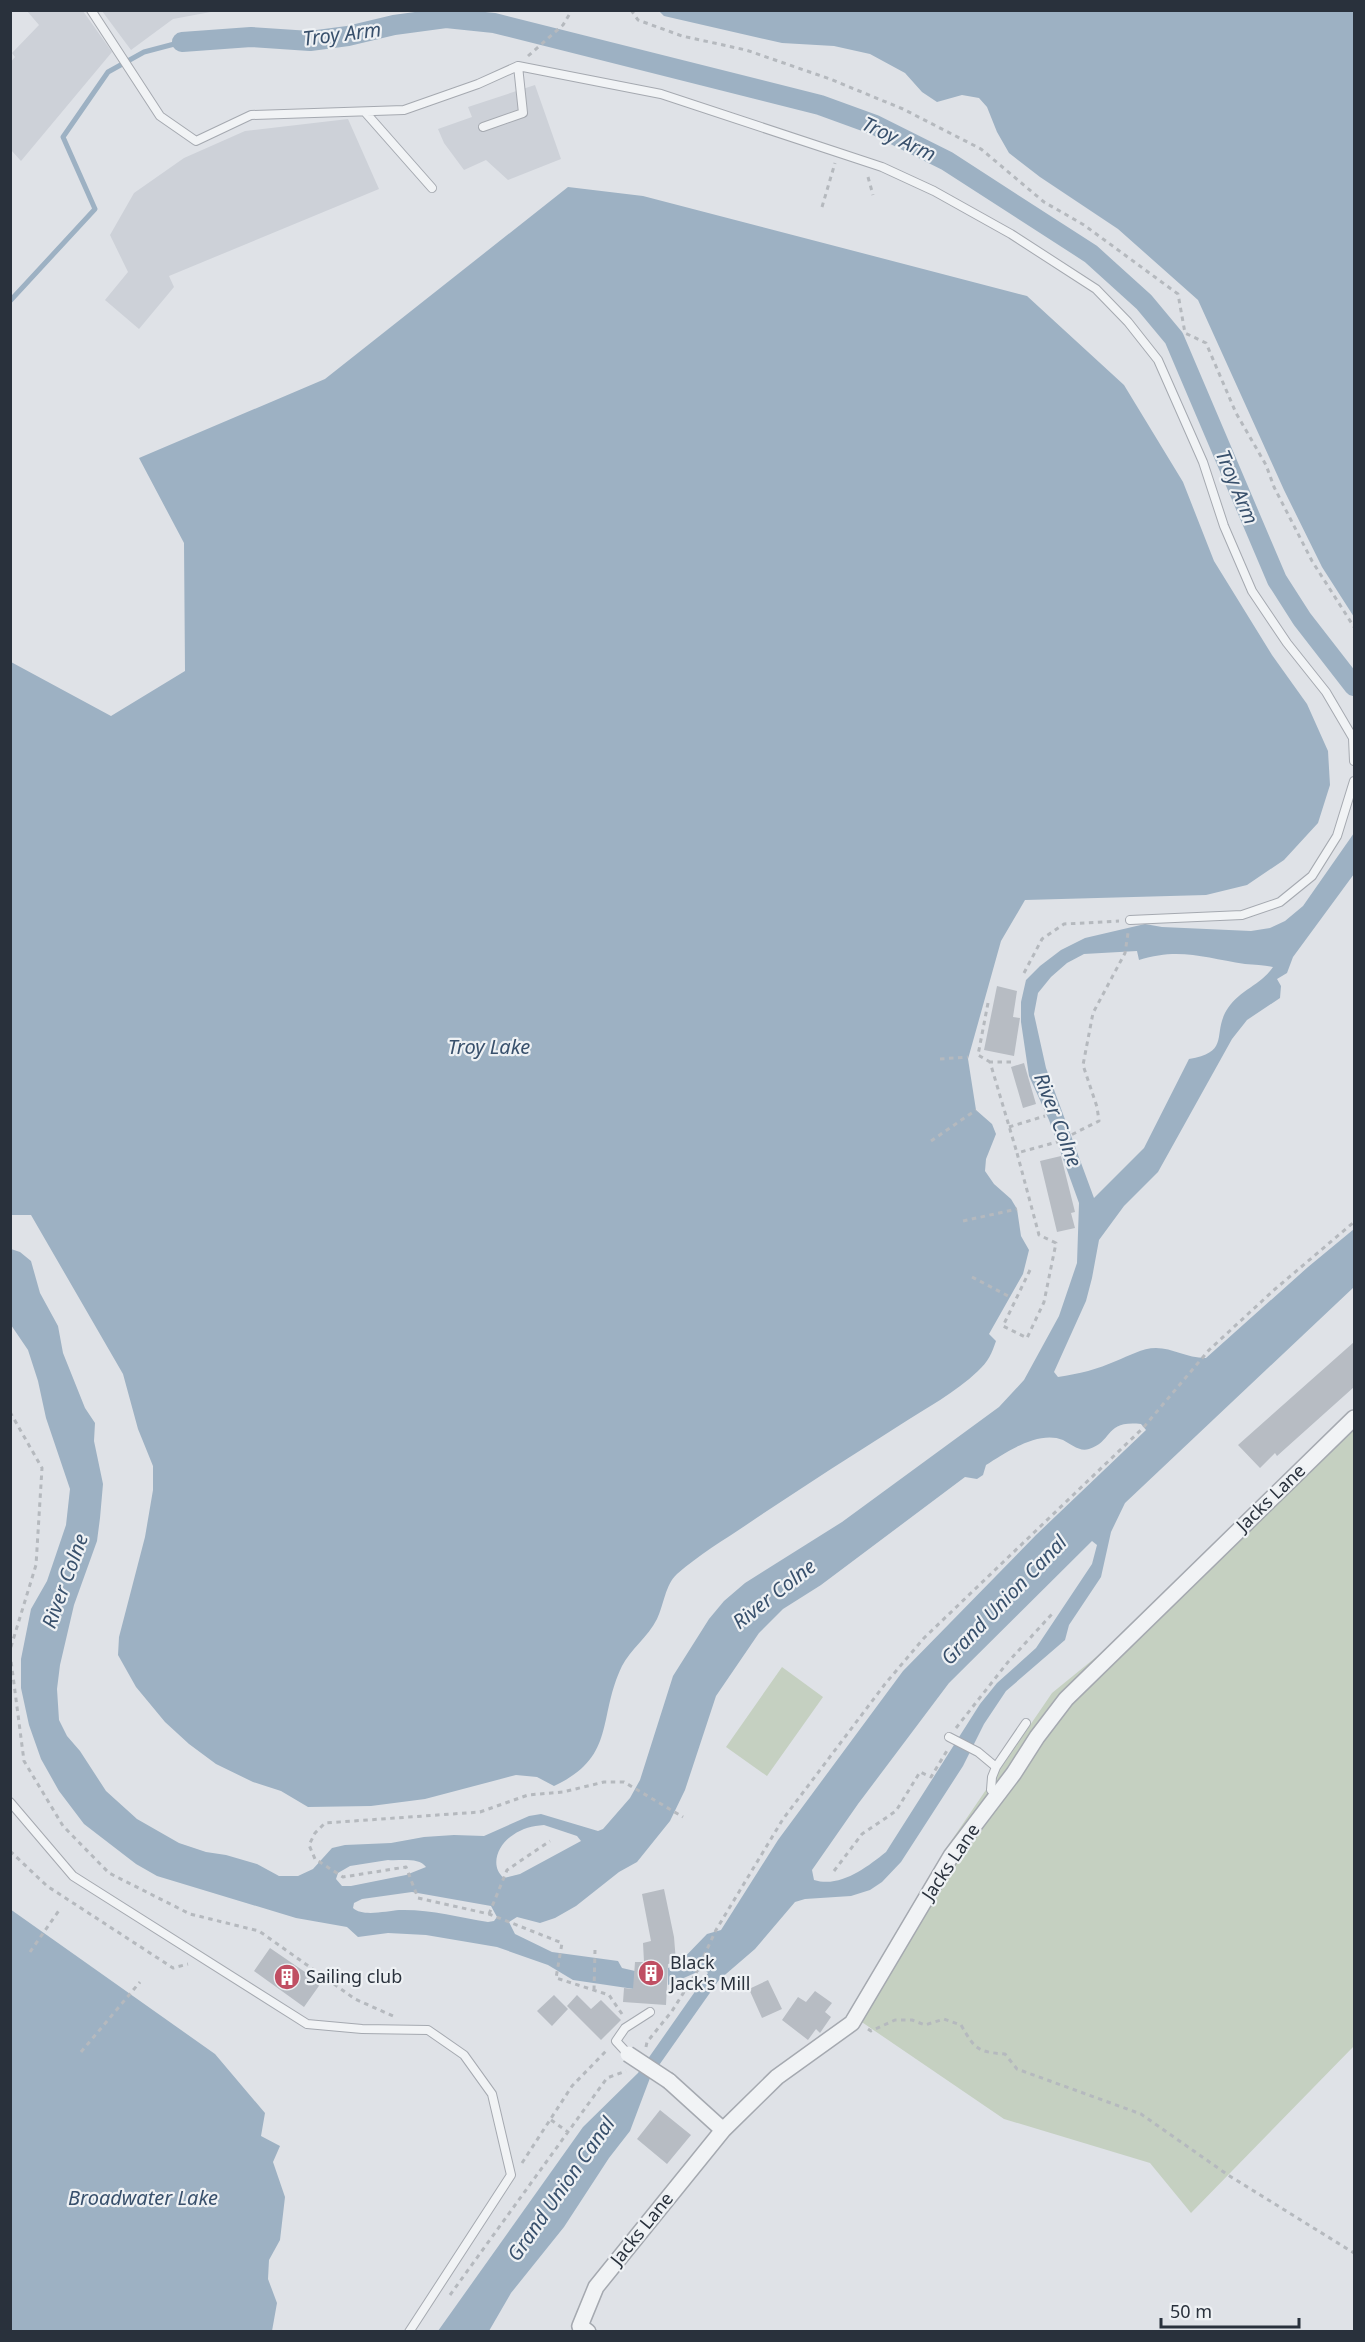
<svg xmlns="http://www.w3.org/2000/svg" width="1365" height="2342" font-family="'Noto Sans',sans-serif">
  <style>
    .built { fill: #cdd1d8 }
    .green { fill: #c5d0c1 }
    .water { fill: #9db1c3; fill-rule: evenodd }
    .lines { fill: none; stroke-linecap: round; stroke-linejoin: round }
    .stream { stroke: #9db1c3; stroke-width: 5 }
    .canal { stroke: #9db1c3; stroke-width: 20 }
    .building { fill: #b7bcc3 }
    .service-casing { stroke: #a5a9b0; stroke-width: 10 }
    .minor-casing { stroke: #a5a9b0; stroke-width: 18 }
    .path { stroke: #b5b9be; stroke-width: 3; stroke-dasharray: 4.5 4.5; stroke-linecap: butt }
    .service { stroke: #f1f3f5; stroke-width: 8 }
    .minor { stroke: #f1f3f5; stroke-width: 15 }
    .minor-bridge-casing { stroke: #a5a9b0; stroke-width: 18; stroke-linecap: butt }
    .minor-bridge { stroke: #f1f3f5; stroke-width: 15 }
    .labels { text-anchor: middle; stroke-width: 4.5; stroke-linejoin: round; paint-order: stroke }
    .street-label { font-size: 18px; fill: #29313c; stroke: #eef1f4 }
    .poi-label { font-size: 18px; fill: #29313c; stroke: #eef1f4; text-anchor: start }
    .water-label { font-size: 20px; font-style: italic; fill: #38506c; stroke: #eef1f4 }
  </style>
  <rect width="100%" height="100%" fill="#dfe2e7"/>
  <path class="built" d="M27,11H83L112,52L21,161L11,150L10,63L15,57L12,53L39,25Z
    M102,11H216L173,19L131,50Z
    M535,85L561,159L508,180L486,160L464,170L444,143L438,129L472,117L468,107Z
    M348,119L379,189L169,276L174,287L139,329L105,300L128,272L110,235L134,193L184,158L245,131Z"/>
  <path class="green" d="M1354,1427V2046L1191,2213L1150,2163L1004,2119L850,2014L945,1850L1052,1693L1171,1596Z
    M782,1667L823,1697L767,1776L726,1747Z"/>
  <path class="water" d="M659,11H1354V617L1322,567L1284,490L1198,300L1118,229L1040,177L1009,153L997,132L987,107L979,98L962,95L937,102L922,92L905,73L870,54L834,46L782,43L664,16Z
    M568,187L643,196L1027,296L1124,385L1183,482L1214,561L1272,655L1307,704L1328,751L1330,785L1318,823L1284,860L1247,885L1206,895L1025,900L1001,941L968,1059L976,1110L992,1124L996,1134L986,1159L985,1171L994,1184L1011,1199L1017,1209L1021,1236L1029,1250L1023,1274L989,1334L996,1341C992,1353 988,1362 978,1371C955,1393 926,1408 900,1425C851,1456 803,1487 755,1519C729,1537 701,1553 677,1574C665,1585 664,1605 657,1619C648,1637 630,1650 622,1666C597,1718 617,1757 554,1786L537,1777L516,1775L425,1799L371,1806L308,1807L281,1791L253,1782L216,1764L189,1744L165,1722L136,1687L118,1655L119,1637L145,1537L153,1490V1466L138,1429L123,1374L31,1215H11V662L111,716L185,671L184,543L139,458L325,379Z
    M1354,833V874L1293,957L1287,973L1277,979L1281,986L1280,998L1247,1020L1232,1039L1158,1172L1124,1206L1099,1240L1092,1278L1086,1301L1054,1372L1058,1377C1079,1374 1098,1369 1116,1361C1129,1356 1142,1348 1156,1348C1173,1348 1186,1358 1206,1358L1308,1267L1354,1229V1287L1125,1503L1111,1532L1101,1577L1069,1625L1065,1640L1006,1691L984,1724L963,1766L901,1862L882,1882L870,1890L851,1896L805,1899L795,1902L755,1949L719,1980L650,2078L630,2131L609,2158L564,2227L511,2293L489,2331H438L583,2127L638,2073L708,1973L704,1969L668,1985V1968L678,1964L707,1934L721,1930L778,1840L903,1671L1036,1535L1146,1430L1141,1424C1104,1420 1114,1441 1089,1449C1079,1452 1071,1444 1063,1440C1039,1430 1006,1452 986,1465L983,1475L977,1479L965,1477L821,1585L783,1609L759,1633L716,1696L685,1790L670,1821L637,1862L619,1872L576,1906L555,1918L540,1923L517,1917L509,1922L515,1934L552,1952L618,1961L622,1968L635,1971L634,1989L573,1980L548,1965L497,1947L426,1935L388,1933L358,1937L347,1927L296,1918L157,1876L136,1864L84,1824L59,1791L41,1759L29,1725L21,1688V1659L31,1609L47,1581L66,1525L70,1489L46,1418L38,1381L28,1350L11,1325V1249L20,1252L31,1261L40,1293L58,1326L63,1353L85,1408L95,1423L94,1441L103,1484L100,1518L97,1541L74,1605L60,1665L57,1689L59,1720L67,1736L80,1751L106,1791L137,1819L179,1843L206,1852L226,1855L257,1864L279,1876H298L313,1869L332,1848L345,1845L391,1843L424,1837L454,1835L484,1836L529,1816L541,1814L598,1831L603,1829L630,1798L640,1780L673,1676L709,1619L724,1601L745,1583L842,1522L999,1407L1024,1380L1059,1316L1077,1263L1079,1203L1049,1120L1029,1076L1021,1022V1002L1026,980L1040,966L1061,950L1085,938L1145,924L1162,927L1251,931L1270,928L1285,921L1303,906ZM1137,951L1139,960C1179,947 1206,958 1245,964C1255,965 1264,965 1273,967C1262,984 1240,990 1228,1008C1211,1033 1232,1052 1189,1059L1144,1148L1094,1198L1046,1068L1034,1014L1038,993L1051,977L1067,963L1084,954ZM1092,1541L1097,1545L1092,1564L1036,1648L997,1683L980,1704L886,1852C866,1868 840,1888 814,1880L812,1870L858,1804L949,1683ZM544,1825L577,1836L581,1841L520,1874L504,1878C489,1866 498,1844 513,1835C523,1828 532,1826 544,1825ZM388,1860C400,1861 419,1857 426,1867L406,1875L351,1886H342L336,1879L338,1873L350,1866ZM412,1892L491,1906L497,1917L494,1921L488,1922C458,1917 429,1909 399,1910C387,1911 362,1917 353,1908L354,1903L362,1899Z
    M10,1909L215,2054L265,2113L261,2136L280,2146L273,2162L285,2197L280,2240L269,2260L268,2279L277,2303L272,2331H11Z"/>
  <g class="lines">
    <path class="stream" d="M10,301L95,209L63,137L108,72L144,52L182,42"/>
    <path class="canal" d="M182,42L251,37L310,41L348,36L394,25L446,18L494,23L820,105L875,125L947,161L1091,254L1144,302L1174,338L1277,580L1302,619L1354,686"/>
  </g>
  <path class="building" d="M997,986L1017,991L1013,1017L1020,1018L1014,1056L984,1050Z
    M1024,1063L1036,1104L1023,1108L1011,1067Z
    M1061,1156L1075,1212L1071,1213L1075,1228L1057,1232L1040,1161Z
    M1354,1342V1387L1277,1456L1275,1453L1260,1468L1238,1445Z
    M664,1889L674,1937L676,1962L668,1964L666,2005L623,2002L624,1988L633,1989L635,1962H644L643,1943L651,1941L642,1894Z
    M270,1948L321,1983L304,2007L254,1971Z
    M768,1980L782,2009L762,2018L749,1989Z
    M815,1991L832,2003L825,2012L831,2017L820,2033L816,2029L808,2040L782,2020L798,1997L806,2002Z
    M554,1995L568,2009L552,2026L537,2011Z
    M577,1995L591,2009L601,2000L621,2020L601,2040L567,2006Z
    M660,2110L691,2135L667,2164L637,2139Z"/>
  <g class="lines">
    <g class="service-casing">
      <path id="service" d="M91,10L160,116L196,141L251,115L404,110L478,84L518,66L661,94L882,167L934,191L1011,234L1096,289L1128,322L1158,360L1203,462L1224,526L1252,591L1287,643L1326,692L1353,738L1354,761
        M365,112L432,188
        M483,127L523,113L518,66
        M1130,920L1242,915L1280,902L1312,876L1337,836L1354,781
        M949,1737L978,1752L996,1767
        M997,1796L991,1790L992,1777L996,1767L1026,1723
        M10,1802L73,1876L307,2024L362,2029L428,2030L464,2055L492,2094L511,2175L409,2332
        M628,2054L616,2041L625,2028L650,2012"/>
    </g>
    <g class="minor-casing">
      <path id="minor" d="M669,2081L723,2130
        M588,2332L580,2326L596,2287L723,2130L777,2077L852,2023L951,1856L1014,1773L1037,1737L1066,1699L1354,1418"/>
    </g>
    <path class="path" d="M631,10L638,20L682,36L746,50L830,79L903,109L981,149L1044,202L1084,225L1178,294L1185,333L1206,343L1236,413L1266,465L1274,487L1312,561L1354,627
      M528,56L563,25L572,10
      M868,177L873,195
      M822,207L835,163
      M1024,973L1042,939L1064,924L1119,921
      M988,1003L978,1055L990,1062
      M940,1059L968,1057
      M1011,1062H990L1017,1153
      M1009,1127L1045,1116
      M931,1141L976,1110
      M963,1221L1017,1209
      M1030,1270L1003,1326L1027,1338L1044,1302L1056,1243L1039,1235L1017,1153L1057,1142L1099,1121L1097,1107L1083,1065L1093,1013L1125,953L1128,933
      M972,1277L1010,1297
      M10,1412L42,1468L36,1565L10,1650
      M10,1653L24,1761L63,1826L109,1873L190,1914L259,1931L355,1999L393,2016
      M956,1728L1008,1662L1052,1614
      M10,1851L47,1886L173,1968L188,1964
      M834,1871L862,1834L896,1811L920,1772L931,1777L948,1749
      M489,1914L507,1870L550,1841
      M30,1952L60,1909
      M594,1990L595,1950
      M622,2014L609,1995L556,1978L562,1943L489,1914L418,1898L406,1867L343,1877L315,1859L309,1845L315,1833L325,1823L480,1812L528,1795L563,1792L604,1782H624L683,1817
      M868,2029L871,2031L895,2020H912L925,2025L944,2019L961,2025C975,2049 977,2052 1005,2054L1017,2069L1141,2114L1228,2175L1354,2253
      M646,2047L647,2042L672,2011L696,1973L716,1930L783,1819L885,1684L924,1638L1143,1428L1209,1350L1274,1290L1354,1222
      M81,2052L140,1982
      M551,2120L568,2132
      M522,2163L572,2086L608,2049
      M450,2295L607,2078L626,2071"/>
    <use href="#service" class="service"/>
    <use href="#minor" class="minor"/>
    <g class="minor-bridge-casing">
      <path id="minor-bridge" d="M628,2054L669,2081"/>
    </g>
    <use href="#minor-bridge" class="minor-bridge"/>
  </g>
  <defs>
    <g id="building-disc" transform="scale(1.35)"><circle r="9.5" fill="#c04f63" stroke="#eef1f4"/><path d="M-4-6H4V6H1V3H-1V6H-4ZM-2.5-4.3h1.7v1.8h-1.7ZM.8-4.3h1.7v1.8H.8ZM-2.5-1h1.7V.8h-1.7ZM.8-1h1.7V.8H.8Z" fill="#fff"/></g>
  </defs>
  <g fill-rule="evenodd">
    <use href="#building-disc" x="651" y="1973"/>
    <use href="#building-disc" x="287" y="1977"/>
  </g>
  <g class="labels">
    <g class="street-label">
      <text transform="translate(1271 1498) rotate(-44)" y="6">Jacks Lane</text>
      <text transform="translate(951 1862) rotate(-56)" y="6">Jacks Lane</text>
      <text transform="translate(642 2229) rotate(-51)" y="6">Jacks Lane</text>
    </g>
    <g class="poi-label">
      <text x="670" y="1969">Black<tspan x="670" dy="21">Jack's Mill</tspan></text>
      <text x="306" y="1983">Sailing club</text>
    </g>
    <g class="water-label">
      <text transform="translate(342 34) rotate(-7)" y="7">Troy Arm</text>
      <text transform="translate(899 139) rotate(25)" y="7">Troy Arm</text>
      <text transform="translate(1237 487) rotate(67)" y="7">Troy Arm</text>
      <text x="489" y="1054">Troy Lake</text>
      <text transform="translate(1058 1120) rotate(69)" y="7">River Colne</text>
      <text transform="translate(65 1581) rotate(-70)" y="7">River Colne</text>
      <text transform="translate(774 1594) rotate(-38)" y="7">River Colne</text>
      <text transform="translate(1004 1600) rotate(-46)" y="7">Grand Union Canal</text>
      <text transform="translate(561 2189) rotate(-55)" y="7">Grand Union Canal</text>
      <text x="143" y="2205">Broadwater Lake</text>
    </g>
  </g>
  <rect width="1365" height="2342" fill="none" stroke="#29313c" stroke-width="24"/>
  <path d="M1161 2318v9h138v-9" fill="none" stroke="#29313c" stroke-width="3"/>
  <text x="1170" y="2318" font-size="18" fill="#29313c" stroke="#eef1f4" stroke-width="4.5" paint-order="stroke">50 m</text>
</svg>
